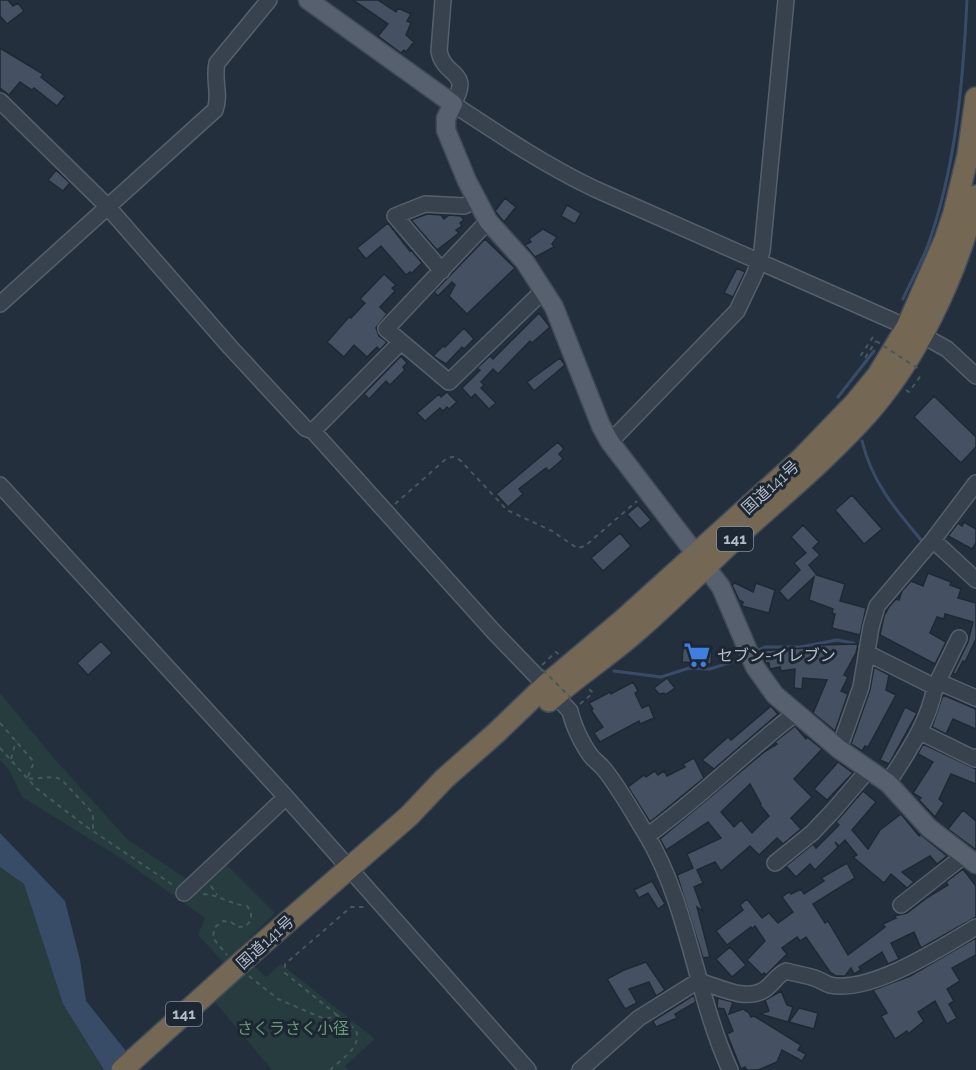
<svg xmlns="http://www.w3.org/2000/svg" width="976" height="1070" font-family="Raleway,'Noto Sans JP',sans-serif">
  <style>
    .green { fill: #263c3f }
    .water { fill: #394c67 }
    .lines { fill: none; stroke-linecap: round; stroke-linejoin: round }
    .stream { stroke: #394c67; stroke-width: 3 }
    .building { fill: #455162; stroke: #1f2835; stroke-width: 1.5; fill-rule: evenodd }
    .minor-casing { stroke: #565f6c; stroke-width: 18 }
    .major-casing { stroke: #414a57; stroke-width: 21 }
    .highway-casing { stroke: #434c59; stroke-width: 24 }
    .path { stroke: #44595c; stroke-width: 2; stroke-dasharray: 4.5 4.5; stroke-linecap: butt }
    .minor { stroke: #38414e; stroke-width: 15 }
    .major { stroke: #56606e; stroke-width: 18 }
    .highway { stroke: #746855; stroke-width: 21 }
    .highway-bridge-casing { stroke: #434c59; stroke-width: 24; stroke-linecap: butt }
    .path-bridge { stroke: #44595c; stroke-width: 2; stroke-dasharray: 4.5 4.5; stroke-linecap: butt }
    .highway-bridge { stroke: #746855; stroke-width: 21 }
    .labels { text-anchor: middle; stroke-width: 6; stroke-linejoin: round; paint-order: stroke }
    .shield { fill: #1d2633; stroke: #878f9c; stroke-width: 1.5 }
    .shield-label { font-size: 15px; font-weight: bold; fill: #b4bcc9 }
    .street-label { font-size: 16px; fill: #b4bcc9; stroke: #1d2633 }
    .poi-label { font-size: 16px; fill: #b4bcc9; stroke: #1d2633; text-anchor: start }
    .park-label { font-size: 16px; fill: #6b9a76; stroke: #1d2633 }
  </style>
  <rect width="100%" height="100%" fill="#242f3e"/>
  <path class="green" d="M0,693L58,763L128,840L196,885L223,861L275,913L237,950L266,977L281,964L375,1039L345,1066L348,1070H272L214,1001L239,979L198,935L205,918L119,857L22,797L9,770L0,760Z
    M0,867L24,884L63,1004L104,1070H0Z"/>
  <path class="water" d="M0,833L65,901L80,960L86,1001L141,1070H104L63,1004L24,884L0,867Z"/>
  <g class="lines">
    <path class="stream" d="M903,299C911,281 921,263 928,245C956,167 963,82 967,0
      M838,397L874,351
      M862,441C872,482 895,509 922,541
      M932,550L943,559
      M756,651L765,647H800L837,640L853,643L863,649
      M614,671L661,677L689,668L710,669L741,659
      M959,699L976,707"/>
  </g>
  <path class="building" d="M0,0H8L13,6L18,3L24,11L7,24L0,16Z
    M353,0H378L396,12L398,8L411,14L407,21L411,23L406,35L414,42L406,52L404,50L401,53L378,36L388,24Z
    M0,48L43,74L41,77L65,96L57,106L34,88L32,90L20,82L9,95L0,88Z
    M56,170L70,183L63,191L48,180Z
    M505,198L516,207L504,222L495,211Z
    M567,205L581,213L575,224L561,216Z
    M427,214L441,215L444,219L449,215L461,216L464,220L460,223L462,226L456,230L459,233L437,250L411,220Z
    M388,223L410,251L411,250L422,263L411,274L410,272L406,275L381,246L366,259L357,248Z
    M543,229L557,237L552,244L554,247L535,257L525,245L531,242L529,239Z
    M485,239L515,268L467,314L449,296L455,285L452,282L438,296L434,292Z
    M737,268L745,272L733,297L724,293Z
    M384,274L396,285L392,288L395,291L380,307L387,314L376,328L379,336L387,342L380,350L377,347L367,357L354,345L344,357L327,342L349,317L351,318L365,303L360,299Z
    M539,313L550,327L532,343L530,341L498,374L493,369L481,382L484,385L481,388L496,403L489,409L475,394L471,398L462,388L480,370L477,368L490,356L493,359Z
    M464,328L474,339L464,349L462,347L446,364L433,356L443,346L445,347Z
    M401,356L407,363L403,367L405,370L390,385L386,381L369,399L364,394Z
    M560,358L565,365L534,391L527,382Z
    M447,392L457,402L449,409L447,407L443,411L440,408L425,421L417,413L439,394L441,397Z
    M934,396L976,437V447L961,463L914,417Z
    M558,442L564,449L559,454L563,459L549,471L546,468L519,489L523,494L508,507L496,494Z
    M852,495L882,529L864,544L835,510Z
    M638,505L651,520L640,529L627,514Z
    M964,522L976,529V543L972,549L948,536L958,523L962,526Z
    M803,525L819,542L813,548L820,555L809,565L817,575L845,584L840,601L866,608L860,635L832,628L835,614L832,613L833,609L809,600L814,577L788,601L779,591L800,570L794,563L806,553L791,537Z
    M620,533L631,546L603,571L591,558Z
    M928,573L951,582L950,585L961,589L958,598L976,603V639L965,662L963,661L956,674L953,673L968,642L973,622L945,614L944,619L937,617L930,633L946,642L935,664L880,635L884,616L889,607L896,599L899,600L902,591L911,581L923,586Z
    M735,583L753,592L756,583L775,590L769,613L742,606L743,602L739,600L732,585Z
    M101,641L112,653L88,675L77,663Z
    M858,644L856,653L844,675L848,677L841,691L848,694L835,731L813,713L827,680L803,678L802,689L794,688L795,669L781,671L780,667L770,669L769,663H766L760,651L820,647V645Z
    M688,645L712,647L711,664L682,662L683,648H688Z
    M874,667L889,675L886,690L896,695L868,747L865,746L862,751L851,744L870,690Z
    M667,678L675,688L665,695L664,693L659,694L654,688Z
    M633,682L638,691L635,693L642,708L649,705L654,718L640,724L639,721L600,742L594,733L603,727L591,710L593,709L589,703L610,692L611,694Z
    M943,695L976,709V729L953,719L946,734L932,727Z
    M771,706L778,714L714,769L702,760L728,737L731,740Z
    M905,707L917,713L889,764L880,760Z
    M795,726L806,739L807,737L822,749L794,779L812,797L791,818L801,829L783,844L777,838L759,855L750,846L721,871L715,862L697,870L703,883L694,887L703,911L697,907L710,957L703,958L677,875L693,868L687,854L721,838L708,822L666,850L660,839L764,752L777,744L775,742ZM750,784L761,804L760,805L769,816L752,833L741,820L734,827L721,812Z
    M923,744L976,769V784L951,774L939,799L944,803L935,817L919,800L921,798L913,793L933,762L918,754Z
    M694,758L704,778L650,822L628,787L644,775L646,777L655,771L658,775L664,771L667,776L685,767L683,764Z
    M838,762L853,773L827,800L814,789Z
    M863,791L876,802L852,830L868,849L880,830L901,814L919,836L920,834L947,856L937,864L930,856L902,872L914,882L907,888L891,874L884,883L853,857L857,855L845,840L839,846L835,842L838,847L815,870L810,864L796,877L786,866L813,844L816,848L839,825L836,822Z
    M963,810L976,821V850L948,829Z
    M847,863L855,878L813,904L825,923L828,921L848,955L885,927L883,924L896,918L894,916L907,913L928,897L948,885L946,882L963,869L976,886V917L921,948L914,932L891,943L899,959L888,964L882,952L859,967L861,970L854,974L851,968L845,976H836L830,972L806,937L800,941L797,937L782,948L787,954L766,975L764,973L762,975L747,960L765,941L755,926L752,929L751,927L727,945L716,931L743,910L740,905L747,899L762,918L769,913L778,923L793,912L782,897L789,892L791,894L801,889L804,894L824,881L821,878Z
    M652,881L665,904L658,909L648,893L639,898L634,890Z
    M976,938V955L952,968L960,981L947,989L954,1001L949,1004L957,1018L947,1024L935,1001L918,1012L924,1021L908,1034L907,1031L895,1039L881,1016L887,1013L873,990L910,976Z
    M730,947L746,965L732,977L716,959Z
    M646,962L665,990L656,996L649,982L629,989L637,1003L625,1009L607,979L624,970Z
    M781,991L787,1005L793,1007L788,1022L760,1014L769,1011L765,1000Z
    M694,995L696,1002L675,1014L677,1018L656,1027L653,1021Z
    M718,998L733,1002L729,1014L743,1009L749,1013L751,1017L754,1016L801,1045L798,1050L806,1054L802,1061L782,1050L777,1062L758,1070H747L745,1067L741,1069L727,1034L733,1031L724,1009L717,1008Z
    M799,1008L818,1013L814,1029L789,1022Z"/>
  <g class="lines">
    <g class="minor-casing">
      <path id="minor" d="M443,0L439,51C444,78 473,70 453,104C500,135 545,165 595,189L907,327L947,349L976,376
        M0,101L107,206L230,347L305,428L313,431L494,632L570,711C573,725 582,744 591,756C595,761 600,764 604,769C620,789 633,813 646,834C688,903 696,996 730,1070
        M488,221L386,329L449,382L544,290
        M442,271L395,216L425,204L464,206L477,200
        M0,304L215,110C221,94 213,80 217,63L269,0
        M313,431L401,342
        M610,442L737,311L755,273L762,251L786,0
        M0,485L286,797L528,1070
        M933,540L976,580
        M867,653L935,687C928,724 907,753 888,783
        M939,682L976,698
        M935,687L959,638
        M920,732L975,759L976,757
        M839,749L861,687L871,627L877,606L933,540L976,483
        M647,836C700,798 745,752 796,713
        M775,863L812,833L833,811L869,769
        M184,893L286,797
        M901,905L965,855
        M580,1070L639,1018L698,981C718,986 744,1002 764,990C772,985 777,975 786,971C796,974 807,975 817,979C822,981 826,984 830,985C871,994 942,947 976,927"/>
    </g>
    <g class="major-casing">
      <path id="major" d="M308,0L453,104L446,118V130L467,181L488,221L525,262L554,307L601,426L610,442L721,587L755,667L775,695L839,749L888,783L929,828L976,864"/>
    </g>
    <g class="highway-casing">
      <path id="highway" d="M549,701C577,676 610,655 638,630C677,596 713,559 751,524C788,491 827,458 861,421C916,362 957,275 976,196
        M246,958L409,816L444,779L496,733L546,685L623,620L801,459L855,403L878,375L907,327L945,240L954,213L968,155L976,98"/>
    </g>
    <path class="path" d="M873,337L861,355L865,358L876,341
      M906,390L909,392L922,374
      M395,504L446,459C452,456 455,456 461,461L507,510L552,531L577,548L585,546L637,501
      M542,665L556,652L560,655
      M580,704L593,693L589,689
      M0,723L34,762L27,779L53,777L61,779L89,809L93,815V830
      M0,748L36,788L84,825L173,885
      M11,759L16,741
      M211,886L217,895
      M203,894C220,895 229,904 247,906L251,912V920L246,926L238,927L231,922L223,921L214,928L213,938L227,955
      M249,976L278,999L320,1017L326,1019L337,1015L356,1030C362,1048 341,1059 330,1070
      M337,1015L285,973V964L351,907H365"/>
    <use href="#minor" class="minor"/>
    <use href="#major" class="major"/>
    <use href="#highway" class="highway"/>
    <g class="highway-bridge-casing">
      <path id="highway-bridge" d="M122,1070L246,958"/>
    </g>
    <path class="path-bridge" d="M876,341L919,369
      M543,670L570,697"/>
    <use href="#highway-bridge" class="highway-bridge"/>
  </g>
  <defs>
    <g id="supermarket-bare" transform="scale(2.07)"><path d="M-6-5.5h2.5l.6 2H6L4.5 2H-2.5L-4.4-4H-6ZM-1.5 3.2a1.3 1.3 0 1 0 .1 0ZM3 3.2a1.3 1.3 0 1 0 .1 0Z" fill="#3f7fe0" stroke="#1d2633" stroke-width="2.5" paint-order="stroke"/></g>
  </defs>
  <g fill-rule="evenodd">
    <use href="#supermarket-bare" x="697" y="655"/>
  </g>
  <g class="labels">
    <g class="shield">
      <rect x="717" y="527" width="36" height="24" rx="4.5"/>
      <rect x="166" y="1002" width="36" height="24" rx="4.5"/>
    </g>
    <g class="shield-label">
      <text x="735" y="544">141</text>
      <text x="184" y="1019">141</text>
    </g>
    <g class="street-label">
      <text transform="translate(770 487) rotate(-42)" y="6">国道141号</text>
      <text transform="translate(265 942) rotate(-42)" y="6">国道141号</text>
    </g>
    <g class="poi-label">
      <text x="717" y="661">セブン-イレブン</text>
    </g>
    <g class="park-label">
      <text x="293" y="1034">さくラさく小径</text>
    </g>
  </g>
</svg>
